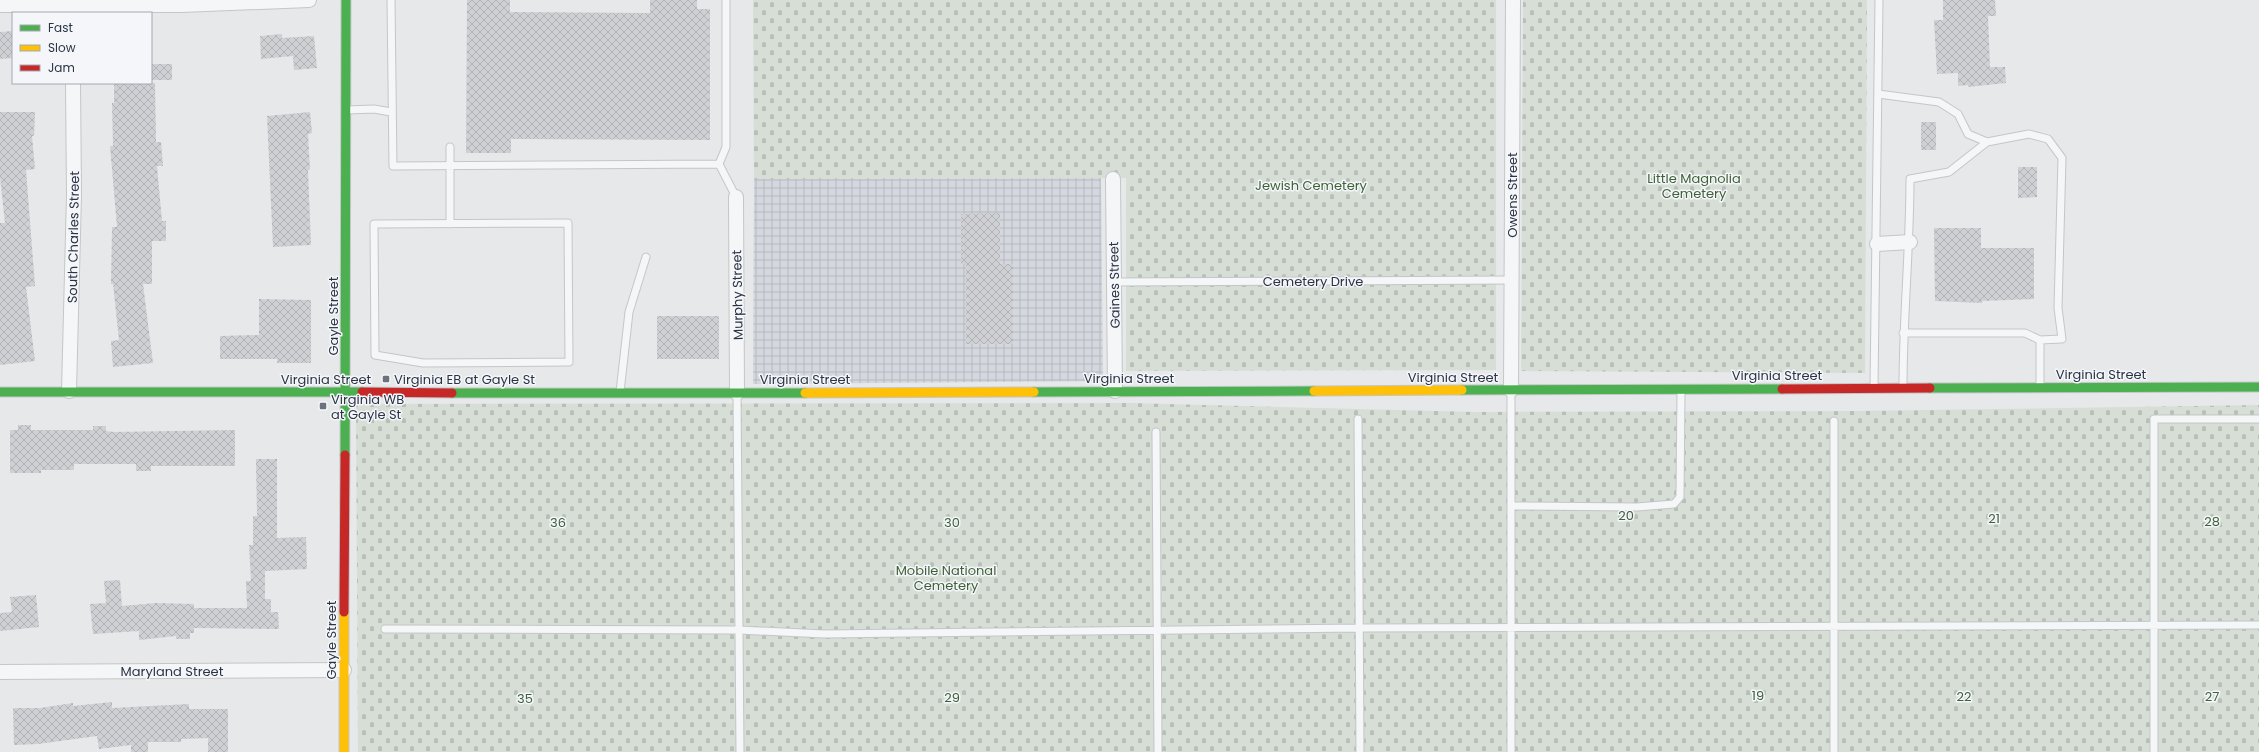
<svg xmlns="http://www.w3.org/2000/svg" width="2259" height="752" font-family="Poppins,sans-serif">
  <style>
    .industrial { fill: url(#industrial-grid) }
    .cemetery { fill: url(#cemetery-stones) }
    .building { fill: url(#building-cross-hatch) }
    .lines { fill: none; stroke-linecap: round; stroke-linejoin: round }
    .lane-casing { stroke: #c4c6c8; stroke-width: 9 }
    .street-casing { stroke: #c4c6c8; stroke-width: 16 }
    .fast-casing { stroke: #c4c6c8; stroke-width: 11 }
    .slow-casing { stroke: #c4c6c8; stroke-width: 11 }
    .jam-casing { stroke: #c4c6c8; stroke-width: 11 }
    .lane { stroke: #f5f6f7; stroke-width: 7 }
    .street { stroke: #f5f6f7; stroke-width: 14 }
    .fast { stroke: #4caf50; stroke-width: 9 }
    .slow { stroke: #ffc107; stroke-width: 9 }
    .jam { stroke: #c62828; stroke-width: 9 }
    .poi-dot { fill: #6c737f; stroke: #f4f6f9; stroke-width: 1.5 }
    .labels { text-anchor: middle; stroke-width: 3; stroke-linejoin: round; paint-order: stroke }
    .park-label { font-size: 13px; fill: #3f6138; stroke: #f4f6f9 }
    .street-label { font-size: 13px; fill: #2b3445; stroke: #f4f6f9 }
    .poi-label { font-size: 13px; fill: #2b3445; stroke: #f4f6f9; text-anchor: start }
  </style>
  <defs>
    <pattern id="industrial-grid" width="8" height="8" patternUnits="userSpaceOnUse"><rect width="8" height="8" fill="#d4d7dd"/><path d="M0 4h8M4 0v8" fill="none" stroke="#b6b9bf"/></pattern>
    <pattern id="cemetery-stones" width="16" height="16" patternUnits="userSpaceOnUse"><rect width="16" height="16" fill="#d6ded6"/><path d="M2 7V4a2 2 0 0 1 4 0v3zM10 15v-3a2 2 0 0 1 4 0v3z" fill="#b8bfb9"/></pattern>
    <pattern id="building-cross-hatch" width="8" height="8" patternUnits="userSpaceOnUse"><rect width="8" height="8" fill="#ced0d3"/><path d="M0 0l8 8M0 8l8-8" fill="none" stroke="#b1b3b6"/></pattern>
  </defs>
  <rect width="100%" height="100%" fill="#e6e8ea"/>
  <path class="industrial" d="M1101,178L1103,381L753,384L754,179Z"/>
  <path class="cemetery" d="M753,0H1496V370L1126,371V178L754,179Z
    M1523,0H1867L1865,373L1521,371Z
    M1131,403L1475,412L1860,411L2259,405V752H358L356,404Z"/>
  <path class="building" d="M467,0H510V12L650,13V0H697V9H710V140L511,139V153H466Z
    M1943,0H1995L1996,16H1988L1990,67H2005L2006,83L1968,87V85L1958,86V73L1937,74L1934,20H1943Z
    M13,31V58L0,59V32Z
    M282,34V38L314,36L317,68L294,70L293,56L261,59L260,36Z
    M151,64H172V80H151Z
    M114,83H155L156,142H161L163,166H157L162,221H166V241H152V284H143L153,363L113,367L111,341L119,340L113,284H111L112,227H117L110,146H113L112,103H114Z
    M0,112H35L34,136H32L35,169L26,170L35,286L26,287L35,361L0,365V223H5L0,177Z
    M310,112L312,133L308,134L310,170H308L311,245L273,247L267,116Z
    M1921,122H1936V150H1921Z
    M2018,167H2037V197L2018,198Z
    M1000,213V264H1013V344H966V264H961V214Z
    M1934,228H1981V248H2034V299L1982,301V303L1935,301Z
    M259,299L311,300V363H277V359H220V336L259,335Z
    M657,316H719V359H657Z
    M18,425H31V430H93V426H106V431L114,432L235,430V466H151V471H136V464H74V470H41V473H10V430H18Z
    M256,459H277V538L306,537L307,569L265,571V599H271V612H278L279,629L194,628V633H190V639H176V636L139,640V631L93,634L90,604L106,603L104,581L120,580L122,606L156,603L194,604V608H247L246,581H251L249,545H253V516H257Z
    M36,595L39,627L0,631V613L12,612L10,597Z
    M112,702V708L189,704V709H228V752H208V738L181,739V742H148V752H131V745L99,749L97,736L38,744L14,745L13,708H40L73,703V706Z"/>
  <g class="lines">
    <g class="lane-casing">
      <path id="lane" d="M391,0L393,166L719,164
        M726,0V147L719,164L736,197
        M1878,94L1939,102L1958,114L1968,134L1987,142L2029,134L2048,139L2062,158L2058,308L2062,339L2040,340V387
        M347,110L374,109L391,112
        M450,147V224
        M568,223L569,362L423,363L375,355L374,224Z
        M1114,282L1512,280
        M1903,333H2025L2040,340
        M1874,387L1879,0
        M1903,387C1903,317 1910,248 1910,179L1949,172L1987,142
        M620,392L629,312L646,257
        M737,395L740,752
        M1358,419L1360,752
        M1156,432L1158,752
        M1512,506L1637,507L1674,504L1680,497L1681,391
        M385,629L739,630L824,634L1359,628L2259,625
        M1511,752V392
        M1834,752V421
        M2154,752V419H2259"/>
    </g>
    <g class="street-casing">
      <path id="street" d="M0,5H181L309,0
        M1113,179L1115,391
        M736,197L737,393
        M1877,244L1910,242
        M1511,390L1513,0
        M69,391L74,195L73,83
        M0,672L344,670"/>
    </g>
    <g class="fast-casing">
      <path id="fast" d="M1930,388L2259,387
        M1462,390L1782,389
        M0,392H362
        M1034,392L1314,391
        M452,393H805
        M345,455L346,0"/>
    </g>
    <g class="slow-casing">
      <path id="slow" d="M1314,391L1462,390
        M805,393L1034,392
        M344,752V612"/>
    </g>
    <g class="jam-casing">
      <path id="jam" d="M1782,389L1930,388
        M362,392L452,393
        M344,612L345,455"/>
    </g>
    <use href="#lane" class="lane"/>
    <use href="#street" class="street"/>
    <use href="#fast" class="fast"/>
    <use href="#slow" class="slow"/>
    <use href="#jam" class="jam"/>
  </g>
  <g class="poi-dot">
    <rect x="382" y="375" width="8" height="8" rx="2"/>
    <rect x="319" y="402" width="8" height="8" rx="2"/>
  </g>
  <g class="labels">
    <g class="park-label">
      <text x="1694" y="183">Little Magnolia<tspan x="1694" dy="15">Cemetery</tspan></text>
      <text x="1311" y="190">Jewish Cemetery</text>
      <text x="1626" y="520">20</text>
      <text x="1994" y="523">21</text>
      <text x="2212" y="526">28</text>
      <text x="558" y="527">36</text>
      <text x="952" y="527">30</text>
      <text x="946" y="575">Mobile National<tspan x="946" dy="15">Cemetery</tspan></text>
      <text x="1758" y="700">19</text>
      <text x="1964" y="701">22</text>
      <text x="2212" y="701">27</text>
      <text x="952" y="702">29</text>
      <text x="525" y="703">35</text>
    </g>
    <g class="street-label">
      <text transform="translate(1512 195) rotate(-90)" y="5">Owens Street</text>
      <text transform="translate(73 237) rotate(-89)" y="5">South Charles Street</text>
      <text x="1313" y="286">Cemetery Drive</text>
      <text transform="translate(1114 285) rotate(-91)" y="5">Gaines Street</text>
      <text transform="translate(737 295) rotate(-91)" y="5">Murphy Street</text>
      <text transform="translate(333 316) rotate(-90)" y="5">Gayle Street</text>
      <text x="2101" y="379">Virginia Street</text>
      <text x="1777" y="380">Virginia Street</text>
      <text x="1453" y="382">Virginia Street</text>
      <text x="1129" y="383">Virginia Street</text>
      <text x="326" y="384">Virginia Street</text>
      <text x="805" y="384">Virginia Street</text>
      <text transform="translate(331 640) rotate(-90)" y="5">Gayle Street</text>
      <text x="172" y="676">Maryland Street</text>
    </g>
    <g class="poi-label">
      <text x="394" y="384">Virginia EB at Gayle St</text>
      <text x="331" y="404">Virginia WB<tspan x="331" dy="15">at Gayle St</tspan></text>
    </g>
  </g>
  <rect x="12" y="12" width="140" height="72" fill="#f4f6f9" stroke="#a4a8b1"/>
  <rect x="20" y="25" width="20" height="6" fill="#4caf50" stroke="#a4a8b1"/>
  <text x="48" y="32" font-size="12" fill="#2b3445">Fast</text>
  <rect x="20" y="45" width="20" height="6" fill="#ffc107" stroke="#a4a8b1"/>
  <text x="48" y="52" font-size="12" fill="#2b3445">Slow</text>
  <rect x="20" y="65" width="20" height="6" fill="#c62828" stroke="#a4a8b1"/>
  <text x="48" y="72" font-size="12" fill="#2b3445">Jam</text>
</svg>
